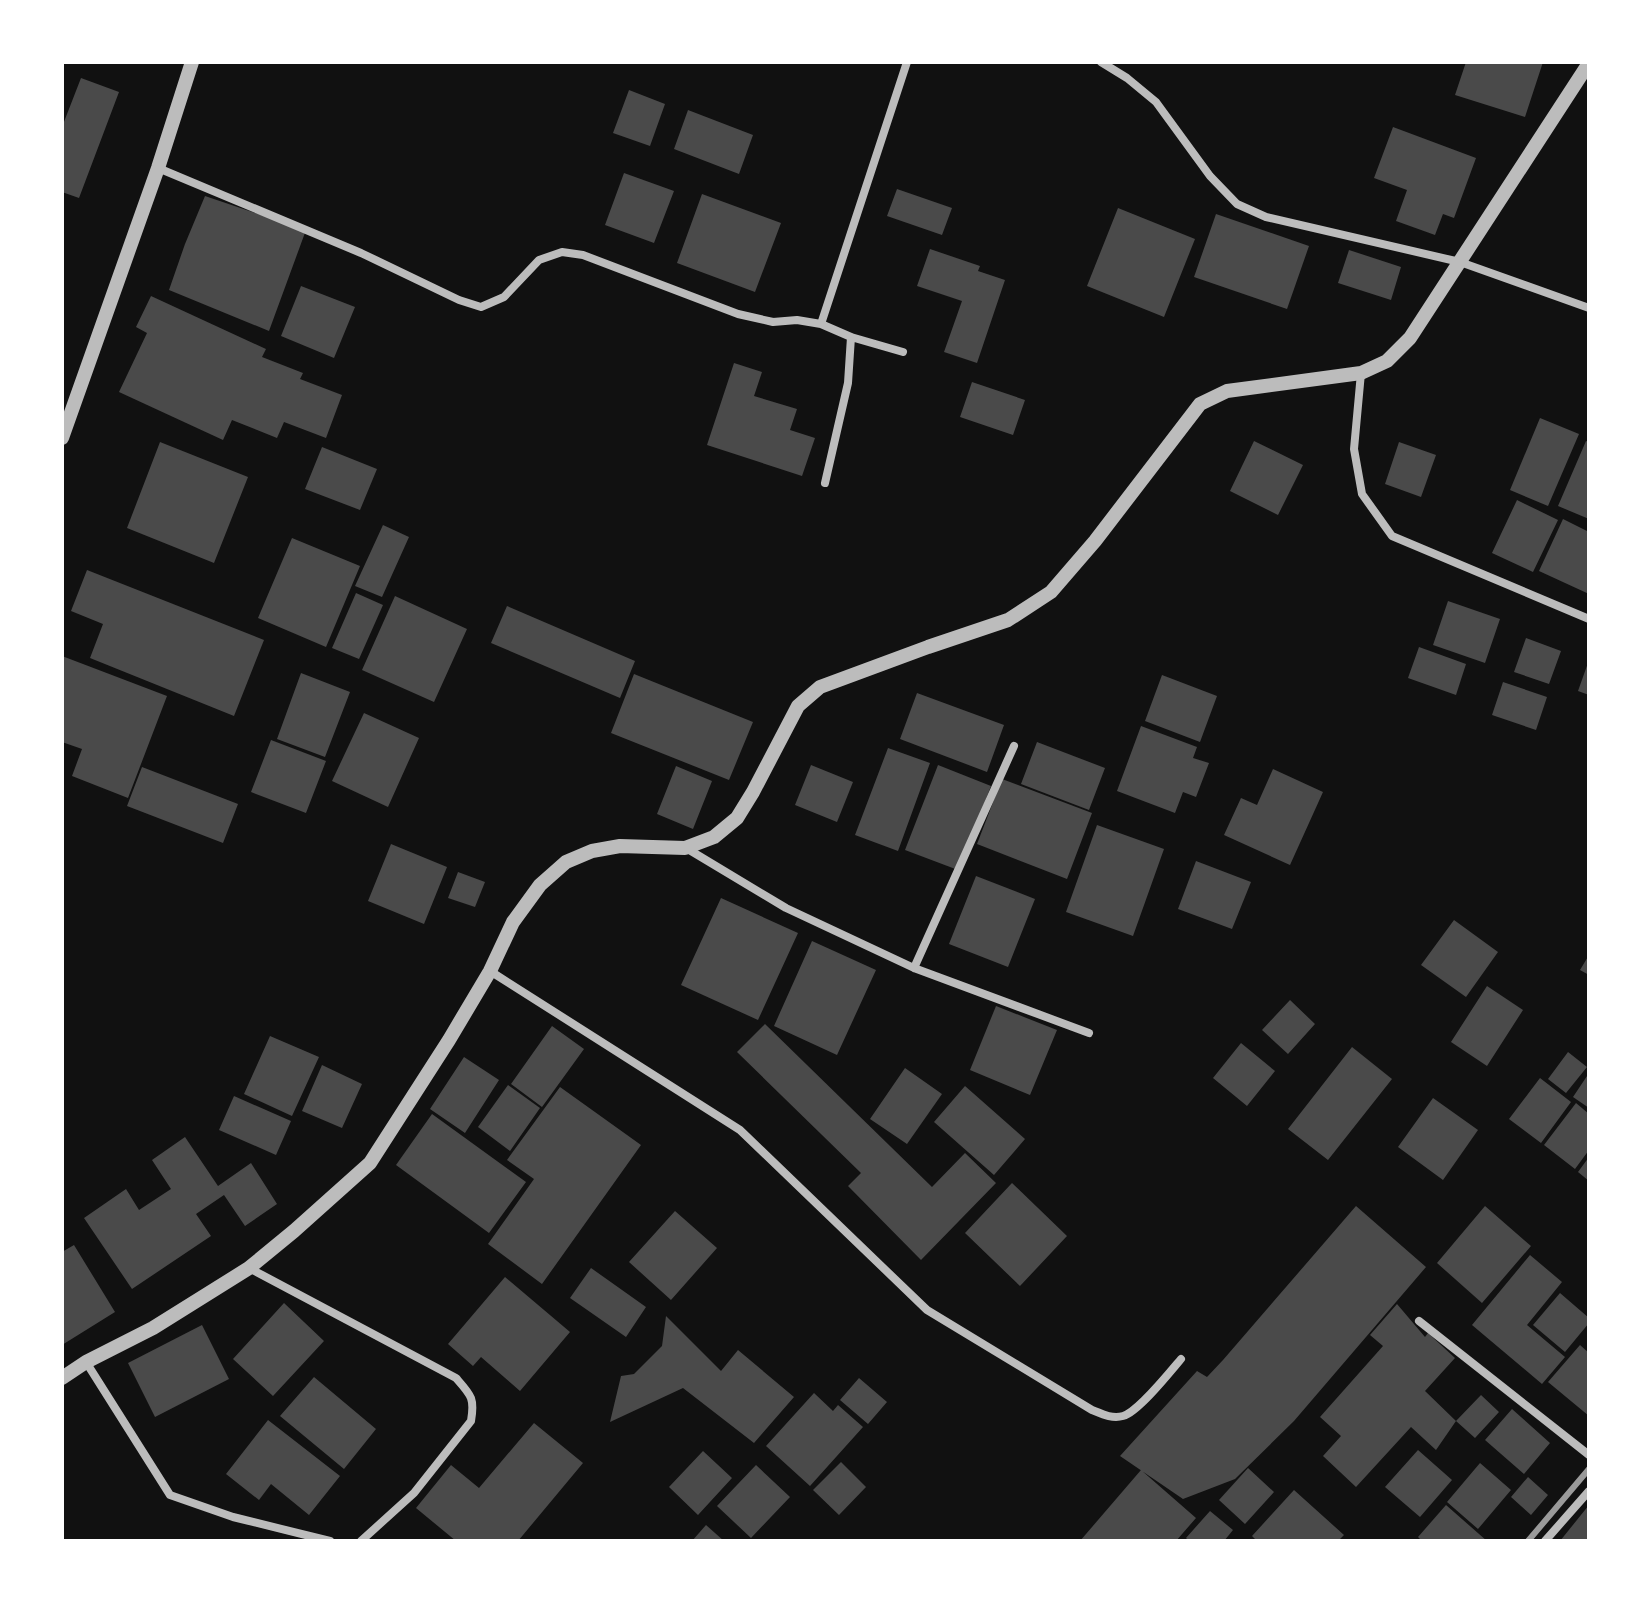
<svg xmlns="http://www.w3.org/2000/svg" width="1651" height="1603" font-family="Roboto,sans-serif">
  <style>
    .building { fill: #4a4a4a }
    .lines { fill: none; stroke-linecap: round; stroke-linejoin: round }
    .minor { stroke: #bcbcbc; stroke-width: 8 }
    .tertiary { stroke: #bcbcbc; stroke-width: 14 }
    .rail { stroke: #9a9a9a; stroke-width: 6 }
  </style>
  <rect width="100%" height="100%" fill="#111"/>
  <path class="building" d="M1466,62H1543L1525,117L1455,95Z
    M81,78L119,92L79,198L62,192V127Z
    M629,90L665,104L650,146L613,133Z
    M688,110L753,135L739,174L674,149Z
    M1393,127L1476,158L1454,218L1443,214L1435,235L1396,221L1407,190L1374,178Z
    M624,173L674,191L654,243L605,225Z
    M897,189L952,208L942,235L887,216Z
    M702,194L781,223L755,292L677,263Z
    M205,196L306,230L269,331L169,290L185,244Z
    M1118,208L1195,239L1164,317L1087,286Z
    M1216,214L1309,246L1287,309L1194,277Z
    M930,249L980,266L978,271L1005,280L977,363L944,352L962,301L917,286Z
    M1349,250L1401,267L1391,300L1338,283Z
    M301,286L355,307L334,358L281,336Z
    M151,296L266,349L262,357L303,373L300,379L342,395L326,438L284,422L277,438L232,420L223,440L119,392L147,333L136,327Z
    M734,363L762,372L754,396L797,409L790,430L815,438L802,476L707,445Z
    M972,382L1025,400L1013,435L960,417Z
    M1540,418L1579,434L1548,506L1510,490Z
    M1254,441L1303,465L1278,515L1230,491Z
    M1586,441L1589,442V519L1558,506Z
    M160,442L248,477L214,563L127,528Z
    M1399,442L1436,455L1421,497L1385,484Z
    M322,447L377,469L360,510L305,489Z
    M1517,500L1558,520L1533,572L1492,553Z
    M1563,519L1589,532V594L1539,571Z
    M383,525L409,537L382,597L355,586Z
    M292,538L360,566L326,647L258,618Z
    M87,570L264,640L234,716L90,658L103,624L71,611Z
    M356,593L383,605L359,659L332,648Z
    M395,596L467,629L434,702L362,670Z
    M1448,601L1500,619L1485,663L1433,645Z
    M507,606L635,661L620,698L491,643Z
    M1526,638L1561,651L1549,684L1514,672Z
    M1419,647L1466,664L1456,695L1408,678Z
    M62,656L167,696L128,798L72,776L82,749L62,742Z
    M1589,660V695L1578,691Z
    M301,673L350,692L325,757L277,739Z
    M634,674L753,722L729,780L611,733Z
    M1162,675L1217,696L1200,742L1145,721Z
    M1503,682L1547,697L1536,730L1492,715Z
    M917,693L1004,725L987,772L900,739Z
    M364,713L419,738L388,807L332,781Z
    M1141,726L1197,747L1193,758L1209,763L1196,797L1183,792L1175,813L1117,791Z
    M271,740L326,761L306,813L251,792Z
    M1037,742L1105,768L1089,810L1021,784Z
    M888,748L930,763L898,851L855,835Z
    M811,765L853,782L837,822L795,805Z
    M938,765L991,786L958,870L905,850Z
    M676,766L712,781L693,829L657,814Z
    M142,767L238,804L223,843L127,806Z
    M1273,769L1323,792L1290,865L1224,835L1241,798L1257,805Z
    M1002,779L1092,813L1067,879L977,844Z
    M1097,825L1164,849L1133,936L1066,912Z
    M391,844L447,867L424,924L368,901Z
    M1196,861L1251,882L1232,929L1178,909Z
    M458,872L485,882L475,907L448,898Z
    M976,876L1035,899L1008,967L949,944Z
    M721,898L798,933L758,1020L681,985Z
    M1454,920L1498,952L1466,997L1421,965Z
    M812,941L876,970L837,1055L774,1026Z
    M1589,955V975L1580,970Z
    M1487,986L1523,1010L1487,1066L1451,1042Z
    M1290,1000L1315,1024L1288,1054L1262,1030Z
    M996,1006L1057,1030L1030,1095L970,1070Z
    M765,1024L932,1187L965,1153L996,1183L921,1260L848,1186L861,1173L737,1052Z
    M552,1026L584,1049L542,1107L511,1084Z
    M270,1036L319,1057L292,1116L244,1094Z
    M1241,1043L1275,1071L1247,1106L1213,1078Z
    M1352,1047L1392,1079L1328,1160L1288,1129Z
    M1568,1052L1587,1067L1566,1093L1548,1079Z
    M464,1057L499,1080L465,1133L430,1109Z
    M322,1065L362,1084L342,1128L302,1111Z
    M905,1068L942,1094L907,1144L870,1119Z
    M1589,1073V1108L1573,1097Z
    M1540,1078L1571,1102L1541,1143L1509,1119Z
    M508,1085L540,1108L510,1151L478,1127Z
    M965,1086L1025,1139L994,1175L934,1122Z
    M560,1087L641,1145L542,1284L488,1244L534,1179L507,1160Z
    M234,1096L291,1121L276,1155L219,1130Z
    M1433,1098L1478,1130L1443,1180L1398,1147Z
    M1576,1103L1589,1114V1150L1575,1169L1544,1145Z
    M432,1114L526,1182L489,1233L396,1165Z
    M185,1137L218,1186L251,1163L277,1204L245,1226L224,1195L196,1214L211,1236L132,1289L84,1218L126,1189L139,1210L171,1189L152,1160Z
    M1589,1157V1181L1578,1172Z
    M1012,1183L1067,1236L1020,1286L965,1233Z
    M1356,1206L1426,1267L1294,1421L1235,1479L1183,1499L1120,1456L1197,1371L1207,1377L1223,1360Z
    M1485,1206L1531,1246L1482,1303L1437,1263Z
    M675,1211L717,1248L671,1300L629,1262Z
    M74,1245L115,1312L62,1345V1252Z
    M1530,1255L1562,1282L1527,1325L1565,1357L1542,1384L1472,1325Z
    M591,1268L646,1307L626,1337L570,1298Z
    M505,1277L570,1332L520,1391L481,1357L473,1366L448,1344Z
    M1560,1293L1589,1318V1323L1565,1352L1533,1325Z
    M284,1303L324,1341L273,1396L233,1359Z
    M1397,1304L1425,1337L1428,1333L1455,1358L1425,1391L1456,1421L1436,1450L1411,1427L1356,1487L1323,1456L1341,1436L1320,1417L1383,1346L1370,1335Z
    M666,1316L721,1371L738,1350L794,1397L754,1443L683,1388L610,1422L621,1376L634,1374L662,1346Z
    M202,1325L229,1379L155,1417L128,1363Z
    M1580,1345L1589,1353V1416L1548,1382Z
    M314,1377L376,1429L344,1469L280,1416Z
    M859,1378L887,1402L868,1424L840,1400Z
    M814,1393L833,1411L838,1405L863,1427L810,1486L766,1446Z
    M1481,1395L1499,1412L1475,1438L1456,1421Z
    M1512,1409L1550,1443L1524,1474L1485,1440Z
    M268,1420L340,1476L309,1515L271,1484L259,1500L226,1474Z
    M534,1423L583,1463L518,1541H456L416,1508L451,1465L479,1488Z
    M1418,1450L1452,1480L1420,1517L1385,1487Z
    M703,1451L732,1478L698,1515L669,1487Z
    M841,1462L866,1487L839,1515L813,1490Z
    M1480,1463L1511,1490L1478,1529L1447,1502Z
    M756,1465L790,1497L751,1538L717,1506Z
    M1248,1468L1274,1492L1245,1524L1219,1500Z
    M1141,1470L1196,1518L1176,1541H1080Z
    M1528,1477L1548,1495L1531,1515L1511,1497Z
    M1294,1490L1344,1535L1338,1541H1257L1252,1536Z
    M1446,1505L1487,1541H1422L1418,1537Z
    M1589,1505V1541H1560Z
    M1210,1511L1233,1530L1224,1541H1189L1186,1538Z
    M706,1525L724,1541H692Z"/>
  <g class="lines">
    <path class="minor" d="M1101,62L1127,78L1156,102L1210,176L1237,204L1266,217L1460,262L1589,308
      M158,168L361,253L459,300L481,307L504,297L539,260L562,252L583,255L738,314L773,322L797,320L821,324L851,337L903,352
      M821,324L907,62
      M1361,373L1354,449L1362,494L1392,536L1589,619
      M825,483L848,383L851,337
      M686,848L786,908L914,968L1089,1033
      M914,968L1014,746
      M490,971L740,1130L927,1310L1092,1410C1102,1414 1112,1419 1123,1416C1138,1412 1170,1372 1181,1359
      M249,1268L456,1378C471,1395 475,1398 471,1421L414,1493L361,1541
      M1419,1321L1589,1455
      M86,1362L170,1495L233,1517L330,1541
      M1545,1541L1589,1491"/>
    <path class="tertiary" d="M62,438L158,168L192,62
      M62,1378L86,1362L153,1328L249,1268L294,1231L370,1163L449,1040L490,971L513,922L540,885L566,862L592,851L620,846L685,848L714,837L737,818L753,792L798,706L820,687L928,647L1008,620L1051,592L1095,541L1200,404L1227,391L1361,373L1387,361L1410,338L1589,63"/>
    <path class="rail" d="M1528,1541L1589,1469"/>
  </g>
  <rect width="1651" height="1603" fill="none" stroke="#ffffff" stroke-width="128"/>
</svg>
